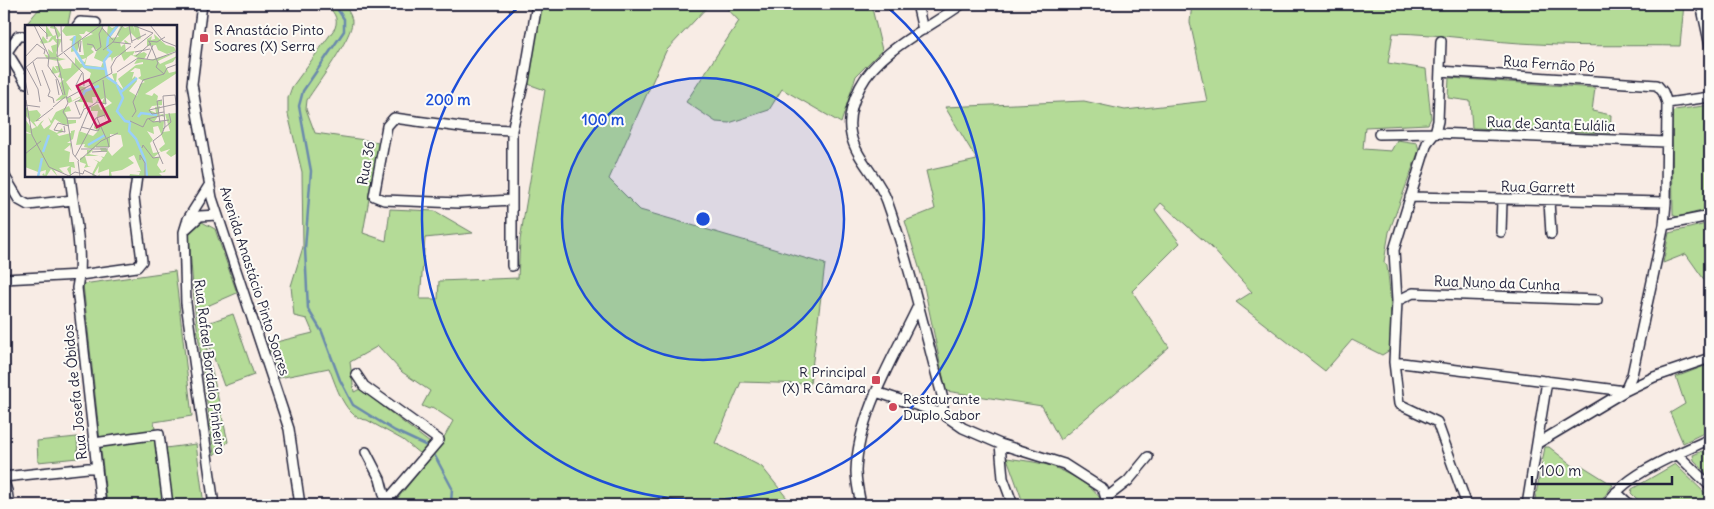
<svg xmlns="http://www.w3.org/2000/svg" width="1714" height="509" font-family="Delius,sans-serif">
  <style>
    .green { fill: #b4db97; stroke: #6b7e69 }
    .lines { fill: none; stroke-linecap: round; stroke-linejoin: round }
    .stream { stroke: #6a8aac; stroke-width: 2.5 }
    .minor-casing { stroke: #22223b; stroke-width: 12 }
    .minor { stroke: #fdfcf7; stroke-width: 9 }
    .ring { fill: none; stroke: #1d4ed8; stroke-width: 2.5 }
    .poi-dot { fill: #d1495b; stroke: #fdfcf7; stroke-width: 2 }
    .labels { text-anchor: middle; stroke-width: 4; stroke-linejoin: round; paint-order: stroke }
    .poi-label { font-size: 14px; fill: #22223b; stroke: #fdfcf7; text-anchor: start }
    .street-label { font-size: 14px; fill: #22223b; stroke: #fdfcf7 }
    .inset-river { fill: none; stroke: #9acff8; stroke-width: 2.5 }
    .inset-road { fill: none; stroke: #a29ba1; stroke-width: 1 }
    .view { fill: #c2185b; fill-opacity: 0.15; stroke: #c2185b; stroke-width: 2.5 }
    .inset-edge { fill: none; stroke: #22223b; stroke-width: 2.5 }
    .centre { fill: #1d4ed8; stroke: #fdfcf7; stroke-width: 2.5 }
    .ring-label { font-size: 15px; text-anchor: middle; font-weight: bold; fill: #1d4ed8; stroke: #fdfcf7; stroke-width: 4; stroke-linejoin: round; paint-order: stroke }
  </style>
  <rect width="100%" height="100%" fill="#f8ece5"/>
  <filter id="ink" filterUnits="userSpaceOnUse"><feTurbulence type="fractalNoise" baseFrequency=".02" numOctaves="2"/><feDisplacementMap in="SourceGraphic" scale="10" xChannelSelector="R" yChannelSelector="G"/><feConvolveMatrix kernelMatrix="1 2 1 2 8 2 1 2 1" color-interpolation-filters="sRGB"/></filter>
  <g filter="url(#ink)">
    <path class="green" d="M43,4H72L68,24L24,27Z
      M326,4H343C347,9 351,14 352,21C353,37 317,84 307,100L306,109L315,133L379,142L363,233L386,241L390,209L435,211L473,233L425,238L420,299H438L439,281L518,278L520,240L545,90L528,84L540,4H710L666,51L609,179L640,210L825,264L810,384L741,382L715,443L762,467L791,503L814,505H392L437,450L453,421L432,407L429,409L422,406L430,391L402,372L378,346L350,362L354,392L360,389L430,443L420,454L403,440L367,420C345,419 336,385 329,368L279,378L268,344L313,333L307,319L294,316L291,286L303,247L302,172L288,114V98L292,87L335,28C339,17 333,12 326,4Z
      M723,4H871L882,50L856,76L841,123L782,89L769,110L729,123L716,122L686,102L739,21Z
      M1192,4H1684L1680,46C1633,45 1585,47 1538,44C1489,42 1442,34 1393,33L1388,63L1426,69L1431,118L1428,124L1365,127L1363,149L1391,151L1397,140L1417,143L1419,150L1389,232L1384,262L1387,266C1391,295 1392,321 1390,350L1382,355L1352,340L1325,371L1236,302L1252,292L1211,247L1161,203L1155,210L1180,243L1132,291L1169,347L1060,440L1042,406L946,391L922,277L905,221L935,209L926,171L977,160L945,107L1084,101L1125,110L1207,101L1190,22Z
      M1449,78L1595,88L1592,111L1611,115L1610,133L1472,128L1470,101L1448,98Z
      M1710,105V209L1677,217L1673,215L1672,113L1675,110Z
      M202,222L215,229L237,293L198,310L228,442L214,455L195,311L189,237L192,227Z
      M1710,223V288L1686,254L1663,263L1669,233Z
      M175,271L192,416L154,422L158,449L196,444L204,505H107L83,284Z
      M233,314L254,375L224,386L202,325Z
      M1710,364V430L1683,443L1670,413L1685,404L1676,377Z
      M77,437L78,458L38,462L37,441Z
      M1545,447H1549L1577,469L1581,465L1613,485L1598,505H1534Z
      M1710,448V477L1694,460L1693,455Z
      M1007,458C1019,460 1031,461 1043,464C1059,467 1100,488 1103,505H1024Z
      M1675,464L1710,498V505H1643L1631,493L1632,489Z"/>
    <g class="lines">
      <path class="stream" d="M334,4L344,19V31L303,91L299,106L311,171L305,249L308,309L322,332L340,380L353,405L395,431L427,446
        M435,456L452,488L451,505"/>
      <g class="minor-casing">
        <path id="minor" d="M202,4L192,84L212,198L289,429L300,505
          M917,4L923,30
          M1701,4L1710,46
          M77,26L80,22L96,23
          M1441,41L1438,121L1435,133L1427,143L1394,250L1397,301L1394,362L1399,404L1437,422L1467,505
          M4,47L26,83
          M7,52L18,36H26
          M1440,71L1657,85L1663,92L1667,103L1666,202L1664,225L1632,375L1625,391
          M1667,103L1710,97
          M1379,134L1435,133L1666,142
          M4,175L19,200L28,205L73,200
          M70,176C74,212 84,253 77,288L101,505
          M210,184L188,219L184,232L186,303L213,498L212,505
          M1410,197L1666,202
          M512,200L459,203L384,200L374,196L387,126L394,118L468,128L512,130
          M1549,201L1551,234
          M1664,225L1710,216
          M187,228L200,216L217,215
          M1501,232L1502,200
          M512,266V130L524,81L537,4
          M4,279L80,275L137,267L142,261L134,198L137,176
          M1397,301L1413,293L1597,300
          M1394,362L1625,391
          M356,374L364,386L439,440L386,502L385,505
          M876,392L943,414L963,428L1000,444L1064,464L1103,489L1108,505
          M943,414V399C925,333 910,266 887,201C879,178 856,159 851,135C847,119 853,101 860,87C879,50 929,28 962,4
          M94,443L159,434L168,505
          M1538,443L1625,391L1654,377L1710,358
          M1000,444L1003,478L1013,505
          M366,452L380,479L386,502
          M1678,455L1710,486
          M4,477L97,467
          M4,482L7,491L9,505
          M1616,492L1630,505
          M1106,498L1128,481L1148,457
          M861,505C859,494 856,482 856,471C858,413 894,357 918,306
          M1527,505L1547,381
          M1607,505C1624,474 1678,454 1710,439"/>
      </g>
      <use href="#minor" class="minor"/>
    </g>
  </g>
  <circle cx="703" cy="219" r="141" fill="#1d4ed8" fill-opacity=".12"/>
  <g class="ring">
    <circle cx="703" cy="219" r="141"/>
    <path d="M885 5A281 281 0 1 1 521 5"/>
  </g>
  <g class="poi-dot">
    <rect x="199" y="33" width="10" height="10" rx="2.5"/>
    <rect x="871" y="375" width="10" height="10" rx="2.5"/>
    <circle cx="893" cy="407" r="5"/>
  </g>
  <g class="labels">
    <g class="poi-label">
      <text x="214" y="35">R Anastácio Pinto<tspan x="214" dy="16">Soares (X) Serra</tspan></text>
      <text x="866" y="377" text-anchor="end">R Principal<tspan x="866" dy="16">(X) R Câmara</tspan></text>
      <text x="903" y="404">Restaurante<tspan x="903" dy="16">Duplo Sabor</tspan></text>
    </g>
    <g class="street-label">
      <text transform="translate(1549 64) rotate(4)" y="5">Rua Fernão Pó</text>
      <text transform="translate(1551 124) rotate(2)" y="5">Rua de Santa Eulália</text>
      <text transform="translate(366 163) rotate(-80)" y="5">Rua 36</text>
      <text transform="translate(1538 187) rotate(1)" y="5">Rua Garrett</text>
      <text transform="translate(255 281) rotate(72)" y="5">Avenida Anastácio Pinto Soares</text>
      <text transform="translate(1497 283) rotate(2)" y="5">Rua Nuno da Cunha</text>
      <text transform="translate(210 367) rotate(83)" y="5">Rua Rafael Bordalo Pinheiro</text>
      <text transform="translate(75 392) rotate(-96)" y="5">Rua Josefa de Óbidos</text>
    </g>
  </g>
  <g transform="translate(25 25)">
    <rect width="152" height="152" fill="#f8ece5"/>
    <path d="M21,0L28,11L31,10L30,4L25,3L26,0L31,2L36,10L33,13L31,8V14H37L31,28L34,33L41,34L33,36L38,44L46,43L47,37L50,39V32L56,39L58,38H56L54,35L60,37L61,33L55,35L50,26L46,27L47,16L44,15L51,10L41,11L37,6L41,0H76L82,9L83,0L87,3L94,0L85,13L94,12L92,9L96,0L100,3L108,0L110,7L109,1L113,0L116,13L113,15L106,8L95,18L96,22L98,20L100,19H101L99,16L100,15L105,19H100L101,27L110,26L107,31L119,27L122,29L119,34L125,35L150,28L133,36L135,39L152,31L148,37L140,40L144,48L152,46V48L120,69L127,71L129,68L133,71L132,76L137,75V80L127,81L124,85L131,88L130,82L135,81L133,90L138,89L139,92L134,90L129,97L139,96L138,107L145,106L140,89L152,88L153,139L151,145V129L146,132L141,128L145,124L136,127L134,124L140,119L133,101L128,102L129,109L122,106L128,115L125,118L128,128L135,127L128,133L135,132L132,140L137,147L141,144L140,147L134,148L138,152H104L105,149L114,150L115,147H111L116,146L109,130L103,133L109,138L97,145L86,147L87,152H84V144L73,148L74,141L69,149L72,152L75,149L74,152H68L67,149L73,137L68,134L75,137L78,133L75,131H60L63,141H66L59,143L61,139L55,137V133L62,130V125H68L64,129L79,132L82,127L76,126L75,123H81L87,131L98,121L96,110L85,109V122H71L68,124L59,122L60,119L51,120L54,106L68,111L73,106L69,103L70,98L76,101L84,96L80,89L81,95L79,91L72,92L73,86H66V82L73,79L76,85L87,78L80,72L81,79L77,78L79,73L71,77L73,72H67L68,78L62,77L58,84L59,77H53L56,72L44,78L43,77L42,73L46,72L47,76L58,70L53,61L61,62L60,66L69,61L64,55L66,48L57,42L41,57L47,66L44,64L42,73L30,76L38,69L35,58L39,54L33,52L35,47L28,49L26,47L28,41L33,47L30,41H34L33,36L22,34L19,29L24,31L23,24L28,28L26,21L32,19L28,14L25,17L17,19L15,17L18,11L23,17L27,11L21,12ZM61,6L68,9L57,14L59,30H55L52,27L57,12L54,9H59ZM68,22L72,25L69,33L78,37L76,42L60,40L62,32L69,27L66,24ZM96,29L99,36L106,30L113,33L109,39L118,37V39L111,40L93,54L99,65L91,58L92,48L87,49L90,58L83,54L80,42V33L86,32L87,37L88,33ZM110,43L115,44L116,51L113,53L120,57L115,59L112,71L104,66L112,56L110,51L107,54L109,47H105ZM129,9L141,20L149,22L151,26L142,29L133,25L131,20L122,21V14L127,11L126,15L130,14ZM0,81L4,86L12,85L16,90L13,95H16L9,97L12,102L16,97L19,95L16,99L19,104L26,99L23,92L26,96L31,87L44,81L46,86L40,87L43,95H51V98L39,100L30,94L24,104L32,108L37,103L38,107L32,109L34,111L46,108V106L50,105L48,114L42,118H46V125L45,120L39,125L45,127L44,137H49L50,143L46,142V152L42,144L45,141L34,143L39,148L29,145L33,152L26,144L21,152L17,150L19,148L20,151L21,145L14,147L13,152V147L0,142V108L7,109L0,106V94L7,104L11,102L0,90Z" fill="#b4db97" fill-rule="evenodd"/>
    <path class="inset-river" d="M50,11L48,22L60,42L81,44M82,23L83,13L93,0M82,24L86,27L79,36L82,52L92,59M92,60L98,73L92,86L100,96L105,97L104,106L111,114L120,135L122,152M96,67L112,53M58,70L60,66L74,61M113,92L116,88L132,90M63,120L80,110M18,127L24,110M13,152L17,133"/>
    <path class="inset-road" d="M9,0L24,31L23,41L33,55L38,70M13,0L22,9V14M29,0L33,14L32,32M36,0L37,27M104,0L107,18M107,0L128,8M125,0L138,16L153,22M77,3L88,15M107,16L121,9M123,16L132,17L140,12M124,16L133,38L131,42L139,49M53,17L55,27L56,16M88,17L98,0M62,19L68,20L71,26L76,22L74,9L78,1M109,23L128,8M78,25L88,17L106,19M110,27L125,24M39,28L58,48L59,61M111,31L126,18M0,32L12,19L20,25L19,29M32,32L76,0M32,33L40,70M122,34L128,20M8,37L16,61M1,42L13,64L15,77M0,43L12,33H31M17,45L25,66L23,71L28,73L29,78M92,47L113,33L128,35L153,26M87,48L86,42L91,33L106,21M139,49L142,43L153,39M0,54L3,70M31,54L34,70M54,66L51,60L57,48M41,71L43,78L38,87L42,93L48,129L54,136M42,73L87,48M1,75L7,110L24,142L44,151M55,75L50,77L55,90M0,80L15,82M28,82L40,72M65,82L72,77L81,79L78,55M139,87L127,89L124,85L151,79M107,92L111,86L108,77L118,55L139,49M42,93H55L59,84L66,81M72,93L81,113M124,94L128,97L144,95M11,96L28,83M105,96L118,102L122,94L139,90M135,98L132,76L137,75M39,101L40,107L29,105L33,98L44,101M140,101L138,71L150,70L152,86M56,102L73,106L75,102M138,104L146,97L144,88M55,106L65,82M71,122H84L82,113M117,123L118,120L128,133L135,132M56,124H83M67,127L82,126M0,129L16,116M50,132L71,93L80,90M55,135L76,116L93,108M115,135V130L120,138V152M53,136L55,152M138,139L128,116L137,109L140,101M59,145L73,152M44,151L50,147L58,149L59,146"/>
    <path class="view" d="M64,55L85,96L72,102L52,61Z"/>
    <rect width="152" height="152" class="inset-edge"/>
  </g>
  <circle cx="703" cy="219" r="8" class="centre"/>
  <g class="ring-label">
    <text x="448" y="105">200 m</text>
    <text x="603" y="125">100 m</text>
  </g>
  <rect width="1714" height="509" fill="none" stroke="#fdfcf7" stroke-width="20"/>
  <rect x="10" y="10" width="1694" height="489" fill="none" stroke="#22223b" stroke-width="2" filter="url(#ink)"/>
  <path d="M1532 476v8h140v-8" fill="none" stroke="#22223b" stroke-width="2.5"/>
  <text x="1539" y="476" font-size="15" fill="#22223b" stroke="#fdfcf7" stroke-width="4" paint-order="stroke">100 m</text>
</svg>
